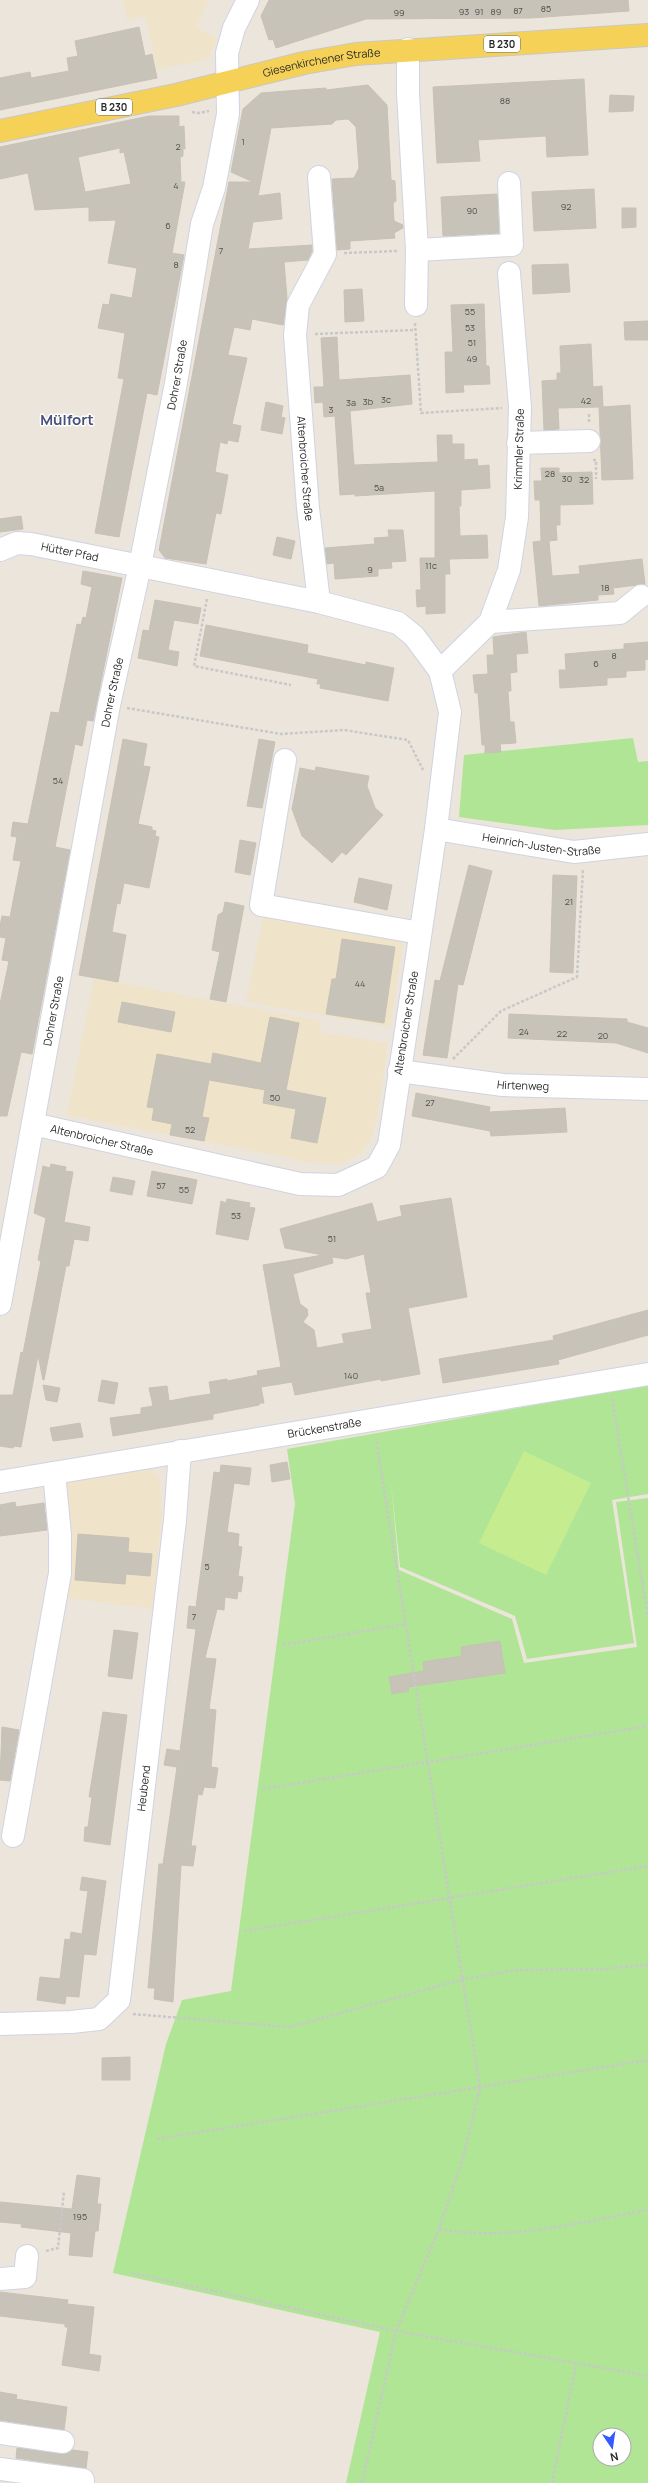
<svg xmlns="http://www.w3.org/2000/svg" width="648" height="2483" font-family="Manrope,sans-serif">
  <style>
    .education { fill: #efe3c9 }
    .green { fill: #b0e595; fill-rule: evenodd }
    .pitch { fill: #c5ed90 }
    .building { fill: #c7c3b9; stroke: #c8c1b4; fill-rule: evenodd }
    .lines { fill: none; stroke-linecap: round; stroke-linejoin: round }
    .minor-casing { stroke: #d0d3e3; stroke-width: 24 }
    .major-casing { stroke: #c8c8c8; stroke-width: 24 }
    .path { stroke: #c8c8c8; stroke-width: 2.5; stroke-dasharray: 3 2; stroke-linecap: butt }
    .minor { stroke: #fff; stroke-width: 22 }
    .major { stroke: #f5d257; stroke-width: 22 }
    .labels { text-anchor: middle; stroke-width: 3; stroke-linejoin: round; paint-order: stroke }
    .number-label { font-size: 9px; fill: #51504e }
    .shield { fill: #fff; stroke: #6a6a6a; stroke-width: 1 }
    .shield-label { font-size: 10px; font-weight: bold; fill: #2a2a2a }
    .street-label { font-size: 11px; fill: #2a2a2a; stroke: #fff }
    .district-label { font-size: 15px; font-weight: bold; fill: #48517c; stroke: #fff }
  </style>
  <rect width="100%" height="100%" fill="#ece5db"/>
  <path class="education" d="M123,0H209L196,27L218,39L207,60L157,69L145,16L127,20Z
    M265,909L404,936L390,1027L246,1002Z
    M94,978L321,1021L320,1032L388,1043L376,1124L369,1143L356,1157L339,1164L315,1163L67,1115Z
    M147,1466L159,1476L162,1513L152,1609L61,1597V1482Z"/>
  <path class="green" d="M633,738L638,762L648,761V825L555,830L459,817L464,755Z
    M648,1385V1494L612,1500L634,1643L527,1659L515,1616L400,1567L391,1482L399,1570L512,1619L524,1663L637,1647L616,1502L648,1498V2483H346L380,2332L113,2273L166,2044L182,2000L231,1991L295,1504L287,1449ZM600,2435H624V2459H600Z"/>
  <path class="pitch" d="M524,1451L591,1483L546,1575L479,1543Z"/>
  <path class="building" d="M269,0H628L629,11L531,18L366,19L276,48L273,39L269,40L261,16Z
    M139,27L145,56L152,54L157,78L0,110V78L30,72L31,78L69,71L67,58L78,56L75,41Z
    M584,79L588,155L547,157L546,136L478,140L480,161L437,163L433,87Z
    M368,85L387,105L391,180L395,181L396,201L393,203L394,221L403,225V228L394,233L395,238L350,241V249L337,250L332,179L354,178L359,168L356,127L348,119L336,120L332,124L271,128L258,196L280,193L282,219L253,222L248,249L312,245V251L308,260L284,262L287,298L283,325L252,319L250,330L234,327L228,355L247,358L232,424L241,426L238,442L228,440L227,444L220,442L215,472L228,475L221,514L216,513L206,564L165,558L159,550L229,182H253L231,172L243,109L261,93L326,88V90Z
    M610,95L634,96L633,111L609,112Z
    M149,116H179V127L184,126L185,149L183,148V156L180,157L181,182H185L172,253L184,255L157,395L147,393L119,537L95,533L124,379L118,378L125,333L98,328L103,304L109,305L111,294L132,298L137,268L108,263L116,220L89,221V207L35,210L28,173L0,179V147ZM120,148V153L124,152L131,184L85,192L78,157Z
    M594,189L596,228L534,231L532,192Z
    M497,194L499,233L443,236L441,197Z
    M622,208H636V227L622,228Z
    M568,264L570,292L533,294L532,265Z
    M362,289L364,321L345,322L344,290Z
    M484,304L486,366H489L490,384L463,385L464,392L446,393L445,352H453L451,305Z
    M648,321V340H625L624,322Z
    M337,337L339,380L410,375L412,404L350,411L354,465L438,462L437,435H452V444H464V460L477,459L478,466L489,465L490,488L461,490V506H459L460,536L487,535L488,558L449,559L450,574H445V613L426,614V606L417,607L416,590H421L420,558H435V491L355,496V494L340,495L335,416L324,417L323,402L315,403L314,387H324L321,338Z
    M591,344L593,387L602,386L603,407L630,405L633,479L602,480L599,407L558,408L559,429L544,430L542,381L557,380V373H561L560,346Z
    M266,402L283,406L281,417L285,418L282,434L261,430Z
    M541,468H559V473L592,472L593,504L560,505V525H556L557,540L549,541L552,576L580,574L579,566L642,559L645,584L613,588L614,594L598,595V600L539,606L533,542L541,541L540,500H535L534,481H542Z
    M21,516L23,529L0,532V519Z
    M388,530H403L406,561L391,562L392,568L378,569V576L335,579L334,563L327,564L325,548L375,544L374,538L389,537Z
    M277,537L295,541L291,559L273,555Z
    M83,571L122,578L93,721L87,720L82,746L75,744L55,847L70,850L32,1054L21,1052L7,1116H0V1004L9,961L2,960L6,938L0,937V926L2,916L10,917L21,861L13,860L17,837L11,836L13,822L28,824L51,712L59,713L77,624L81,625L83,617L86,618L92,587L81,584Z
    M155,600L201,608L198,624L174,620L168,650L179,652L177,666L138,658L143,630L149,631Z
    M206,625L308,645L307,653L366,665V662L394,668L388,701L320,688L321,684H317L318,679L200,656Z
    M526,632L528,653L516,654L517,672L510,673L511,691H508L510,722H514L516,743L500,744L501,752L485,753V745H482L478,693H475L473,675L488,674L487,655H494L493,637Z
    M648,642V659L645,660V670L626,671V677L607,678V685L560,688L559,670H566L565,654L624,649V644Z
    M123,739L147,744L143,766L150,767L138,824L152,827V830L156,831L155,836L159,837L149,888L124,883L120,904L117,903L112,932L126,935L118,982L79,975Z
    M259,739L275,742L262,808L247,806Z
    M316,767L369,776L367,786L375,808L383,815L346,855L342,852L332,863L302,836L292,809L300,768L315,771Z
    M240,840L256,843L250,875L235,872Z
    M469,865L492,871L463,985L458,984L447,1058L423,1055L435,980L440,981Z
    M553,875L577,876L573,973L550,972Z
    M359,878L392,885L387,910L354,902Z
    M225,902L244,906L226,1002L210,999L220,952L212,950L218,915L223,912Z
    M342,939L395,947L384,1023L326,1014L332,979H336Z
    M122,1002L175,1012L171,1032L118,1022Z
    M509,1014L627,1019V1022L648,1028V1053L616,1043L508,1038Z
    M270,1017L299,1023L286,1090L326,1098L317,1143L291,1138L296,1109L263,1103L265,1090L209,1080L202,1117L209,1118L204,1141L170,1135L172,1124L152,1120L154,1108L147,1107L157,1054L211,1064L213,1053L261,1063Z
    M416,1093L490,1107L489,1112L565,1108L567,1132L491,1136L490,1131L412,1116Z
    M51,1164L66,1167L65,1171L73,1172L64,1222L90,1227L88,1241L74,1239L69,1266H66L44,1380H43L38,1355L21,1447L14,1446L13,1448L0,1446V1395H13L21,1352L23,1353L41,1261L38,1260L46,1218L34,1213L43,1166L50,1168Z
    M152,1171L197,1180L192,1204L147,1196Z
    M113,1177L135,1181L132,1195L110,1191Z
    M451,1198L467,1297L408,1308L420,1374L381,1381V1379L295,1395L292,1382L261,1387L264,1403H260L259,1405L213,1414V1419L113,1436L110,1418L141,1414V1408L153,1406L149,1388L167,1386L169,1401L190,1397L211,1394L209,1382L227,1379V1381L258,1375L257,1371L281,1367L263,1265L323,1255L285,1248L280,1229L372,1203L377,1222L402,1216L400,1206ZM364,1254L371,1293H366L372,1329L342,1334L344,1343L317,1348L314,1330L303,1322L308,1315L307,1309L300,1304L293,1274L333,1263L332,1257L346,1259Z
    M227,1199L250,1203L249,1207L255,1208L248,1240L216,1234L221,1201L226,1203Z
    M648,1310V1335L558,1360L559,1364L443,1383L439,1359L554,1340L553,1336Z
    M102,1380L118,1383L114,1404L98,1401Z
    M43,1385L60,1388L57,1402L46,1400Z
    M80,1423L83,1437L53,1441L50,1428Z
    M287,1462L290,1479L272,1482L270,1465Z
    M221,1465L251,1468L249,1485L234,1483L227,1532L239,1534L238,1546L242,1547L238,1576L243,1577L241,1592L238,1591L237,1599L225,1597L224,1610L217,1609L205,1658L216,1659L209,1709L216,1710L211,1767L218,1768L215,1788L204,1787L202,1795L198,1794L191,1846H196L193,1866L181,1865L173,2002L154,1999L155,1988H148L159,1864H163L177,1767L164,1765L167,1749L180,1751L196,1629L187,1628L189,1606L196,1607L214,1472L220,1473Z
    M15,1502L16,1507L44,1503L47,1530L0,1536V1505Z
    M78,1534L129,1538L128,1552L152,1554L150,1576L126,1574L125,1584L75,1580Z
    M114,1630L138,1633L132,1679L108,1676Z
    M500,1641L505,1673L408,1687L409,1691L392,1694L389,1677L424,1671L423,1662L462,1656L461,1647Z
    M103,1712L127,1715L110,1845L84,1841L85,1827H88L92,1797H89Z
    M2,1727L19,1730L10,1781L0,1780Z
    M82,1877L106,1881L96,1955L84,1954L79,1997L66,1996L65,2004L37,2000L40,1977L60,1979L65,1939L70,1940L71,1932L82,1934L88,1891L80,1890Z
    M130,2057V2080H102V2058Z
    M77,2175L100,2178L97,2204H101L98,2231H95L92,2257L69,2255L71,2233L21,2227L22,2224L0,2222V2202L72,2209Z
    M0,2292L68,2300L67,2304L94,2307L89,2354L101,2356L99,2371L62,2365L68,2327H65V2324L0,2316Z
    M0,2392L17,2395L16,2399L67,2407L64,2430L0,2420Z
    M17,2448L61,2454L73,2450L88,2452L86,2468L16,2458Z"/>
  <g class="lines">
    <g class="minor-casing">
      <g id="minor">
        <path d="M408,49V93L417,250L416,305"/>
        <path id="s1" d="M319,177L325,254L298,305L295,335L308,508L319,602"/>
        <path d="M417,250L512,245L509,183"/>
        <path d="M518,443L589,441"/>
        <path id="s2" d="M0,550L17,543L31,544L319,602L398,623L414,636L440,671L450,712L436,829L389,1145L377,1167L338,1185L300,1184L33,1124"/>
        <path d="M490,622L620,613L641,596"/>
        <path id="s3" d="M440,671L490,622L509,570L517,517L520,407L509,273"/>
        <path d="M285,760L261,905L420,933"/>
        <path id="s4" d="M436,829L574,852L648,844"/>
        <path id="s5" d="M399,1071L503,1085L648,1089"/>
        <path id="s6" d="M0,1304L109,705L140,566L176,383L202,224L214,188L228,114L227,53L234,28L248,0"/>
        <path id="s7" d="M0,1482L648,1374"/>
        <path d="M13,1836L60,1573V1535L54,1473"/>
        <path id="s8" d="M0,2024L71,2022L99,2019L119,2000L175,1520L180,1451"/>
        <path d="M0,2279L25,2277L27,2256"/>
        <path d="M0,2433L63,2442"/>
        <path d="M0,2469L83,2480"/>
      </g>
    </g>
    <g class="major-casing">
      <g id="major">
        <path id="s9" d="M0,131L176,95L304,63L356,54L648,35"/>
      </g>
    </g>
    <path class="path" d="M192,112L199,113L209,111
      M344,253L399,251
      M415,323L421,413L502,408
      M315,334L414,330
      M589,422V413
      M593,460H596V479
      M207,599L194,666L291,685
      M127,708L281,734L344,730L408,740L423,770
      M453,1059L501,1011L577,977L583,869
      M612,1399L648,1617
      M283,1645L406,1624
      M263,1789L648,1726
      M244,1931L648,1866
      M133,2014L290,2027L464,1979L515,1970L601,1969L648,1965
      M157,2139L648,2060
      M439,2229C508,2242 580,2222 648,2210
      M46,2251L58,2248L64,2191
      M132,2273L396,2331L648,2376
      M362,2483L396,2331L439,2229L463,2158L480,2088L376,1439
      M552,2483L576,2364"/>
    <use href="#minor" class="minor"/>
    <use href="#major" class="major"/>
  </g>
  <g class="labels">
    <g class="number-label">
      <text x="546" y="12">85</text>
      <text x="518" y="14">87</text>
      <text x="464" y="15">93</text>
      <text x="479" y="15">91</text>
      <text x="496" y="15">89</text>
      <text x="399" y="16">99</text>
      <text x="505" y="104">88</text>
      <text x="243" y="145">1</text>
      <text x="178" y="150">2</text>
      <text x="176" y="189">4</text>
      <text x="566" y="210">92</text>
      <text x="472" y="214">90</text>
      <text x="168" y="229">6</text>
      <text x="221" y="254">7</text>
      <text x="176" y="268">8</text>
      <text x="470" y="315">55</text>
      <text x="470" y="331">53</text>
      <text x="472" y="346">51</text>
      <text x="472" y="362">49</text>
      <text x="386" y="403">3c</text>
      <text x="586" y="404">42</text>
      <text x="368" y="405">3b</text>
      <text x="351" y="406">3a</text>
      <text x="331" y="413">3</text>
      <text x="550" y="477">28</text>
      <text x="567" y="482">30</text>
      <text x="584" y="483">32</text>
      <text x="379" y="491">5a</text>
      <text x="431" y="569">11c</text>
      <text x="370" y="573">9</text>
      <text x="605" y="591">18</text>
      <text x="614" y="659">8</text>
      <text x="596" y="667">6</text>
      <text x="58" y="784">54</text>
      <text x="569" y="905">21</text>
      <text x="360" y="987">44</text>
      <text x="524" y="1035">24</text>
      <text x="562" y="1037">22</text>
      <text x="603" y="1039">20</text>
      <text x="275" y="1101">50</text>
      <text x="430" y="1106">27</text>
      <text x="190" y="1133">52</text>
      <text x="161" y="1189">57</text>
      <text x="184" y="1193">55</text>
      <text x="236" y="1219">53</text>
      <text x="332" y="1242">51</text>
      <text x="351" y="1379">140</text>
      <text x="207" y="1570">5</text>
      <text x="194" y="1620">7</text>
      <text x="80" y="2220">195</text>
    </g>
    <g class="shield">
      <rect x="484" y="36" width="36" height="16" rx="3"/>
      <rect x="96" y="99" width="36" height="16" rx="3"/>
    </g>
    <g class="shield-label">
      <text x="502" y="48">B 230</text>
      <text x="114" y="111">B 230</text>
    </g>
    <g class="street-label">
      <text dy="4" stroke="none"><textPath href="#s9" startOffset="329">Giesenkirchener Straße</textPath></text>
      <text dy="4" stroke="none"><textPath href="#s6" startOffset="946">Dohrer Straße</textPath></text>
      <text dy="4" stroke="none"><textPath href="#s3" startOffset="247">Krimmler Straße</textPath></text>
      <text dy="4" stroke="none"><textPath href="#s1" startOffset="299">Altenbroicher Straße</textPath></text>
      <text dy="4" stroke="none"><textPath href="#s2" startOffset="72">Hütter Pfad</textPath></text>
      <text dy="4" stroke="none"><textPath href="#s6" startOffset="622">Dohrer Straße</textPath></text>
      <text dy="4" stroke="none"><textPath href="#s4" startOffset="107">Heinrich-Justen-Straße</textPath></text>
      <text dy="4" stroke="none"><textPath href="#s6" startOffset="298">Dohrer Straße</textPath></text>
      <text transform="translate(406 1023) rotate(-81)" y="4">Altenbroicher Straße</text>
      <text dy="4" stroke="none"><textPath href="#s5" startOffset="125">Hirtenweg</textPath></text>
      <text transform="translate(102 1140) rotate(13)" y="4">Altenbroicher Straße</text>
      <text dy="4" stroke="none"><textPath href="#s7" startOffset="329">Brückenstraße</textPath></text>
      <text dy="4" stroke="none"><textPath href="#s8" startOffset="340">Heubend</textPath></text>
    </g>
    <g class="district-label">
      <text x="67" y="425">Mülfort</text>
    </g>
  </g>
  <g transform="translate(612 2447) rotate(167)"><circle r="19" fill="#ffffff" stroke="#aaaaaa"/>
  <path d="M0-3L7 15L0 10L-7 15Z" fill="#3559ff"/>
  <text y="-6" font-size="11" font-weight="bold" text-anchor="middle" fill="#2a2a2a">N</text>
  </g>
</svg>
